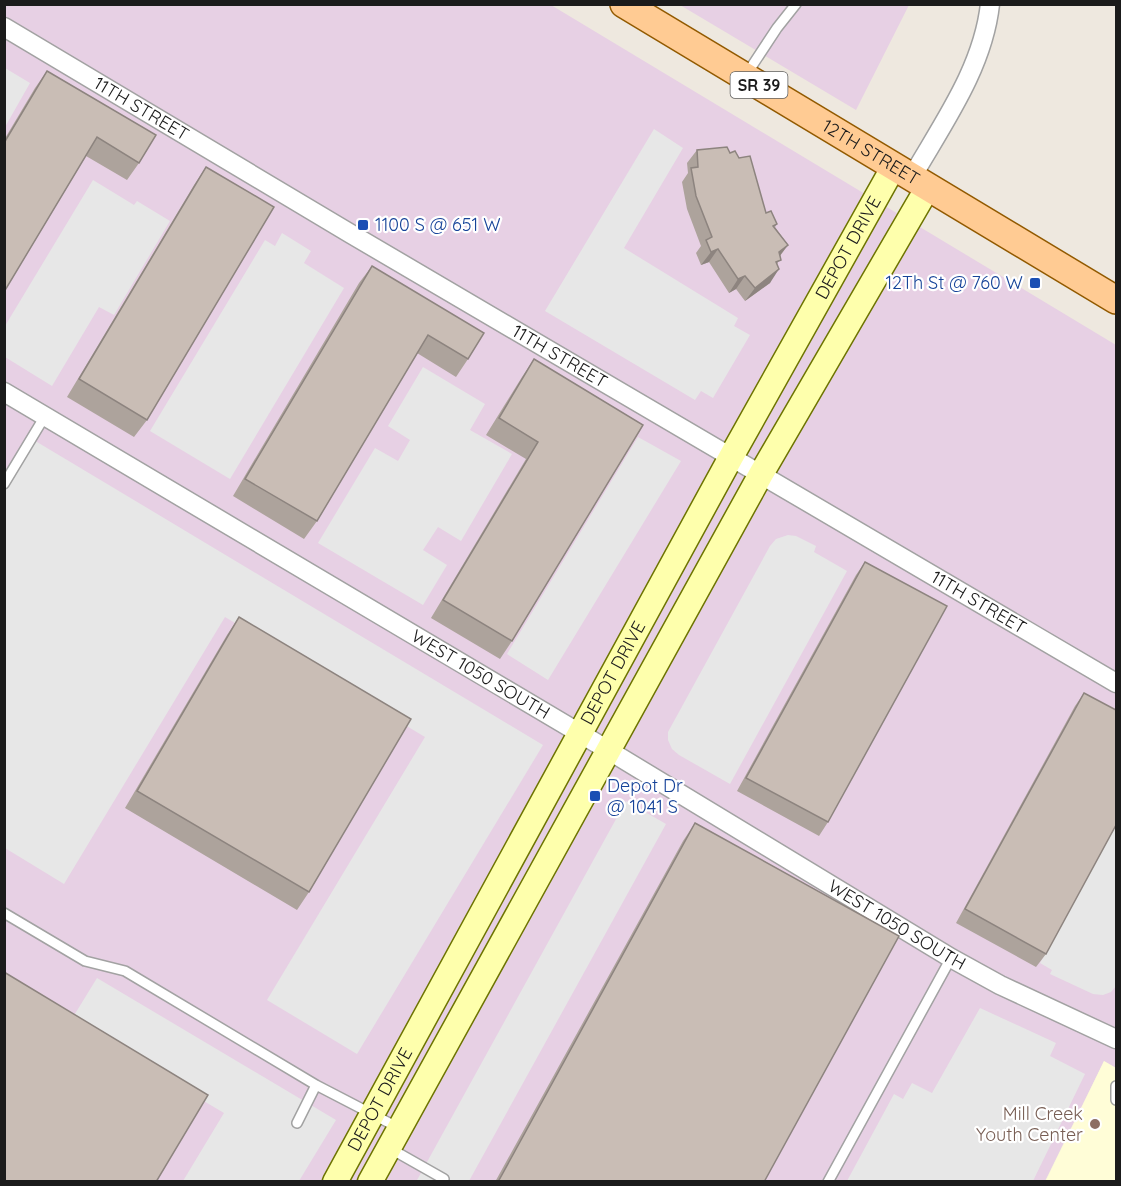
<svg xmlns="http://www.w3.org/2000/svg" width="1121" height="1186" font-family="Quicksand,sans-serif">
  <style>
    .industrial { fill: #e7d0e4 }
    .education { fill: #fffdd7 }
    .parking { fill: #e7e7e7 }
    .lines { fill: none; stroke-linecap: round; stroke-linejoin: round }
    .service-casing { stroke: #a2a2a2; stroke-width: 12 }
    .minor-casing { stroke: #a2a2a2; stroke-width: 21 }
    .secondary-casing { stroke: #6d7400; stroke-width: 27 }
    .primary-casing { stroke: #925a00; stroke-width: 30 }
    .service { stroke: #fff; stroke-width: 9 }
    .minor { stroke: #fff; stroke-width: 18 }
    .secondary { stroke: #feffac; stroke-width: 24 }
    .primary { stroke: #ffcb93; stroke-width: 27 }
    .wall { fill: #ada39c }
    .shaded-wall { fill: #8d847f }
    .building { fill: #c9bdb5; stroke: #8d847f; stroke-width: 1.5 }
    .transit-dot { fill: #1a4fb4; stroke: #fff; stroke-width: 2 }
    .education-dot { fill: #8d6e63; stroke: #fff; stroke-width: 2 }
    .labels { text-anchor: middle; stroke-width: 4.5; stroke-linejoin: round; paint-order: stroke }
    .shield { fill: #fff; stroke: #5f5f5f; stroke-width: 1.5 }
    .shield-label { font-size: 16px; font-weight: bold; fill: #1b1b1b }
    .street-label { font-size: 18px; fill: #1b1b1b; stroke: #fff }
    .transit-label { font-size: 18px; fill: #164399; stroke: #fff; text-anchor: start }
    .education-label { font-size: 18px; fill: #785e54; stroke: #fff; text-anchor: end }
  </style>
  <rect width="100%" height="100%" fill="#eee8df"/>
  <path class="industrial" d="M5,5H551L1116,345V1068L1104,1061L1045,1181L5,1182Z
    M680,5H909L856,110Z"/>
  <path class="education" d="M1104,1061L1116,1068V1181L1045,1182Z"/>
  <path class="parking" d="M5,68L30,83L5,127Z
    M654,129L683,148L624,248L738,318L734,326L750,335L713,398L701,391L695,400L545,311Z
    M93,180L134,205L137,201L170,221L114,315L99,307L52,386L5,357V326Z
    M282,233L311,251L304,263L344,288L230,479L150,431L265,240L275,246Z
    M423,367L485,404L470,430L512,454L461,541L438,527L423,550L447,565L423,605L318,543L375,448L398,461L410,440L388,426Z
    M638,437L681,461L548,680L507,654Z
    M32,439L543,745L357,1054L267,1000L425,737L225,617L64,884L5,848V485Z
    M788,535L796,536L816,546L814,552L847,571L730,784L679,755L672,749L668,740V732L770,546L776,539Z
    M626,801L666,824L469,1181L416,1182Z
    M1116,824V986L1111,992L1103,995L1093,994L1050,974L1052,970L1040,963Z
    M97,978L336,1120L299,1181H183L224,1113L70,1022Z
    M980,1008L1056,1043L1050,1056L1085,1074L1033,1181H847L894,1094L903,1099L912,1083L932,1093Z"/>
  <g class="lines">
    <g class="service-casing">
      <path id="service" d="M746,75L777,28L796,4
        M4,484L45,416
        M4,913L85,961L125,971L316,1085
        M1116,1086V1100
        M297,1123L316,1085L399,1128
        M391,1149L444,1179
        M828,1182L951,958"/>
    </g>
    <g class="minor-casing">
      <g id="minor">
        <path id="s1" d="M4,27L351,234L1116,683"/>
        <path d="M912,177C943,123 983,68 990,4"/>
        <path id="s2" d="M4,392L608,750L951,958L1000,985L1116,1039"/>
      </g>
    </g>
    <g class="secondary-casing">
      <g id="secondary">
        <path id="s3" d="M335,1182L731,457L894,166"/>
        <path d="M370,1182L761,474L928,187"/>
      </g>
    </g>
    <g class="primary-casing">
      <g id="primary">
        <path id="s4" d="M624,4L1116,300"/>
      </g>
    </g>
    <use href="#service" class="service"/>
    <use href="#minor" class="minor"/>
    <use href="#secondary" class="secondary"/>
    <use href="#primary" class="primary"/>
  </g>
  <path class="wall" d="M47,71L139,163L127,180L86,156L4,292V140L35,88Z
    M697,150L730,153L766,213L777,224L775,227L788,245L780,256L777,265L770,283L745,301L736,289L729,293L709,262L701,265L696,253L701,246L687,209L682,182L688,173L687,163Z
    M206,167L147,420L134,437L67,397L194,185Z
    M372,266L468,359L456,377L417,353L317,521L304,539L233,496L359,283Z
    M534,359L643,425L512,641L500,659L431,618L526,459L486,435L522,377Z
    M865,562L828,822L819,836L737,791L856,575Z
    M239,617L309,892L297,910L125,808L227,635Z
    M1084,693L1046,954L1036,967L956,923L1075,706Z
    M695,823L764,1182H495L683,841Z"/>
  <path class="shaded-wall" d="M788,245L778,258L779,252Z
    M718,249L709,262L701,265L711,252Z
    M779,269L770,283L745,301L755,288Z
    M745,276L736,289L729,293L738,279Z"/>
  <path class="building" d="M47,71L156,135L139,163L97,137L4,292V143Z
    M727,147L730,153L735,151L739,158L750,156L766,213L771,211L777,224L773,226L788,245L779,252L781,260L776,262L779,269L755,288L745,276L738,279L718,249L711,252L706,240L712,237L696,196L691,168L698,167L697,150Z
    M206,167L274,207L147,420L79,379Z
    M372,266L484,333L468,359L428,335L317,521L245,479Z
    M534,359L643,425L512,641L443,600L538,442L499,418Z
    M865,562L947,606L828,822L746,778Z
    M239,617L411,719L309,892L137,791Z
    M1084,693L1116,710V825L1046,954L965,909Z
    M695,823L899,936L764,1182H498Z
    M4,972L208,1095L156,1182H4Z"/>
  <g class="transit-dot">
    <rect x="357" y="219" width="12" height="12" rx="3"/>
    <rect x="1029" y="277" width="12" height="12" rx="3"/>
    <rect x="589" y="790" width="12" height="12" rx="3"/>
  </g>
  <circle class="education-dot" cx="1095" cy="1124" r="6"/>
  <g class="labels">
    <rect class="shield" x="730.5" y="72" width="57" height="26" rx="4.5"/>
    <g class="shield-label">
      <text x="759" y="91">SR 39</text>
    </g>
    <g class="street-label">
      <text dy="6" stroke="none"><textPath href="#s1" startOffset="160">11TH STREET</textPath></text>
      <text dy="6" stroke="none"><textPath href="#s4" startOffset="288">12TH STREET</textPath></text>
      <text dy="6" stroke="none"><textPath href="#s3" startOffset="1066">DEPOT DRIVE</textPath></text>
      <text dy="6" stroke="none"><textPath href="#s1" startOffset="646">11TH STREET</textPath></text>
      <text dy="6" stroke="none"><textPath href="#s1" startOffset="1132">11TH STREET</textPath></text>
      <text dy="6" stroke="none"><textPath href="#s3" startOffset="580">DEPOT DRIVE</textPath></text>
      <text dy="6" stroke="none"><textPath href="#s2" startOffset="554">WEST 1050 SOUTH</textPath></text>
      <text dy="6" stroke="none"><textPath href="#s2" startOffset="1040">WEST 1050 SOUTH</textPath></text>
      <text dy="6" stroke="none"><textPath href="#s3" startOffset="94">DEPOT DRIVE</textPath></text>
    </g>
    <g class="transit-label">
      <text x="375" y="231">1100 S @ 651 W</text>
      <text x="1023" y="289" text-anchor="end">12Th St @ 760 W</text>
      <text x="607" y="792">Depot Dr<tspan x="607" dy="21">@ 1041 S</tspan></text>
    </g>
    <g class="education-label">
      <text x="1083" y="1120">Mill Creek<tspan x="1083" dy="21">Youth Center</tspan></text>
    </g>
  </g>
  <rect width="1121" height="1186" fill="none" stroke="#1b1b1b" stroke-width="12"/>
</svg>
